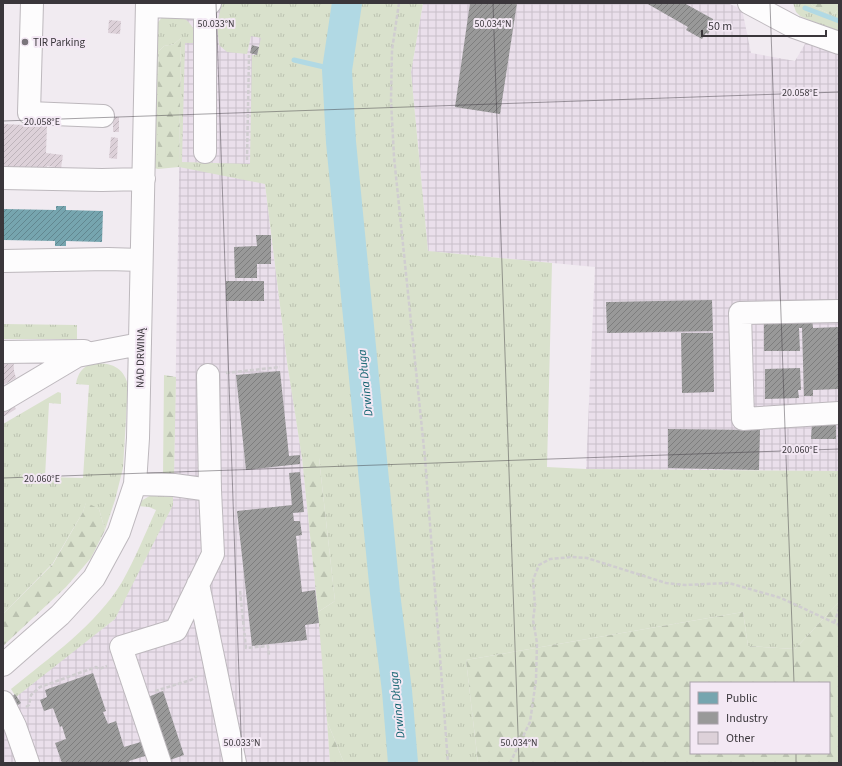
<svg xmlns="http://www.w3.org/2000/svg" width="842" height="766" font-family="'Source Sans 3',sans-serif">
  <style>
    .industrial { fill: url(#industrial-grid) }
    .grass { fill: url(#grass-tufts) }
    .forest { fill: url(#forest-firs); fill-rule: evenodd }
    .public { fill: url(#public-hatch) }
    .industry { fill: url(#industry-hatch) }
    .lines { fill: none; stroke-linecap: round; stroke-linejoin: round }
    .stream { stroke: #b1d9e4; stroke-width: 5 }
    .river { stroke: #b1d9e4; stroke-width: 30 }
    .building { fill: url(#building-hatch) }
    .minor-casing { stroke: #bdb8bd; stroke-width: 24 }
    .path { stroke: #d0cdd0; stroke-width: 2.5; stroke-dasharray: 4 2; stroke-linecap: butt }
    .minor { stroke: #fdfcfd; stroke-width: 22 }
    .ticks { fill: none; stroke: #3a363b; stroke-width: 1; stroke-opacity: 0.45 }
    .poi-dot { fill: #7a757b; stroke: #f3e8f4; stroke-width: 1.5 }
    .labels { text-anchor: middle; stroke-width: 4; stroke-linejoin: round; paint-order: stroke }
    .poi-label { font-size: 11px; fill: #3a363b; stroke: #f3e8f4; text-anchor: start }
    .street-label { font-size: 11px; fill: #3a363b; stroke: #f3e8f4 }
    .water-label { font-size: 12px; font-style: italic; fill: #0b5f6c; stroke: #f3e8f4 }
    .ticks-label { font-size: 10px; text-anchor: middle; fill: #3a363b; stroke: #f3e8f4; stroke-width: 4; stroke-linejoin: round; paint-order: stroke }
  </style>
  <defs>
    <pattern id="industrial-grid" width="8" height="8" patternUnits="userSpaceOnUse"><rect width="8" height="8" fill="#eadfeb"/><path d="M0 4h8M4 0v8" fill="none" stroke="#c9c0ca"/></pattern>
    <pattern id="grass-tufts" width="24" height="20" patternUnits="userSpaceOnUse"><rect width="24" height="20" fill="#d9e1cc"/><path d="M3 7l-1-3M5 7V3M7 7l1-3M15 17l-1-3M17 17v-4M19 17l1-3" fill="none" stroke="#bbc2b0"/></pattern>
    <pattern id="forest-firs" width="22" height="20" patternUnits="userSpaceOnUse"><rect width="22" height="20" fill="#d9e1cc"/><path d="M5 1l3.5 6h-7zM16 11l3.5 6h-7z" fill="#bbc2b0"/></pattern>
    <pattern id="public-hatch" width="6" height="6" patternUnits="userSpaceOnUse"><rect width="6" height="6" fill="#76a5af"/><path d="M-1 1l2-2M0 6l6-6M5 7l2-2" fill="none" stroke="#628790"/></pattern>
    <pattern id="industry-hatch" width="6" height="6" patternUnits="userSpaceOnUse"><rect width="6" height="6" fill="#999"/><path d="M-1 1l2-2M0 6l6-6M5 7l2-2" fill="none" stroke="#7e7e7e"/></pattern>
    <pattern id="building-hatch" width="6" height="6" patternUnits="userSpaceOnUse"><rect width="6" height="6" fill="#ddd1d9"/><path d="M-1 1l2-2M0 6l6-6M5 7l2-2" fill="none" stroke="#beb4bb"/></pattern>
  </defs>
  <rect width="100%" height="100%" fill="#f1ebf1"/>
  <path class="industrial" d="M182,3H269L265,184L287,362L302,458L322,649L330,763H3V707L9,699L115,619L174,477Z
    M423,3H727L742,9L751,53L795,61L809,37L839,48V471L586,469L595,267L428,251L411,72Z"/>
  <path class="grass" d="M222,3H423L411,72L428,251L552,263L547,467L586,469L839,471V602L795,649L748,646L743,612L466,660L478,763H344L327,721L318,612L335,601L319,458H302L287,362L265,184L179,167L181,38L174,44L164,46L159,51L158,75V169L154,168L155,26L163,16C169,16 178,15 183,18C192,23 197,33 197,43H185L182,162L250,164L252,55H257L261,38L251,36L247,54L227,52L219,45L217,24Z
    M793,3H810L813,6L832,15L839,10V32L800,16L796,12Z
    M3,324L77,325V339H3Z
    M93,363C111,363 123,366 128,385L123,468L115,500L105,530L99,509L86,503L83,512L53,563L3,614V424L58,392L61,393V404L49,403L45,477L83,478L89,385L76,384C78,373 82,367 93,363Z
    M153,494H173V505L115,619L16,697L11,689C49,658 97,624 122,582C135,559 145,534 156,510L149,507L137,506L141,501Z"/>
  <path class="forest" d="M810,3H839V10L832,15L813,6Z
    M181,38L179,167L158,169V75L159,51L164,46L174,44Z
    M164,375L176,377L174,477L163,476Z
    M302,458H319L335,601L318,612Z
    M86,502L99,509L105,530L91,558L66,587L3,646V614L53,564L83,512Z
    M839,602V763H478L466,660L743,612L748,646L795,649ZM691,683H829V753H691Z
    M327,721L344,763H330Z"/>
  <path class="public" d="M56,206H66V210L103,211L102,242L66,241V246H55V241L3,240V209L56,210Z"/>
  <path class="industry" d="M470,3H517L500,114L455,107Z
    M646,3H684L713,19L710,26L712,27L708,34L706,33L702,39L686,30L688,27Z
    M252,45L259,47L257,55L250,53Z
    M256,235H271V264H257V278H235L234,247L257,246Z
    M226,281H264V301H226Z
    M712,300L713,331L607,333L606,302Z
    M812,318L813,328L839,327V389L813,390V396H804L802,328H799L800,351H764V321Z
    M681,333H713L714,392L682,393Z
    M800,368L801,390H798L799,398L765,399V369Z
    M280,371L289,456L300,455V464L246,470L236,375Z
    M812,425H836V439H811Z
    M668,429L760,430L759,470L668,468Z
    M300,472L304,512L293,513L294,521H300L302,535L296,536L302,592L315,590L319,623L305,625L307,640L252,646L237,511L292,505L289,473Z
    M93,673L106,711L103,712L108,724L116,721L124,747L144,741L148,755L129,761L130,763H62L55,743L66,739L62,726L60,727L53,708L44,711L40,700L47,697L45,690Z
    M163,691L184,755L170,760L148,697Z
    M15,694L21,703L15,707L9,699Z"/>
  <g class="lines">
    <path class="stream" d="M805,8L839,21
      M294,60L337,70"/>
    <path class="river" d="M347,3L337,70L341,142L385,593L397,691L403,763"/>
  </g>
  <path class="building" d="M109,20L121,21L120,34L108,33Z
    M113,117H119V132H113Z
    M3,124L47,126L46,153L63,155L61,168L47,166V170L3,169Z
    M111,137L118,138L117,159L109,158Z
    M3,350H13L14,371L16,378L3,385L16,409L3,417Z"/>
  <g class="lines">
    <g class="minor-casing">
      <path id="minor" d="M32,3L29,113L103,116
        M749,3L794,27L839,43
        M147,6L205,8
        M205,152V8L210,3
        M3,178L102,180L144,179
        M3,261L108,259L141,260
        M839,311L740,313L743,419L839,413
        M3,352L84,351
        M3,400L77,356L140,344
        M135,484L174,485L210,490
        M198,584L235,763
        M3,665L60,615L94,578L119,532L135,484L138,438L147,3
        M3,702L15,726L28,763
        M160,763L121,647L176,630L213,554L210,490L208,375"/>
    </g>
    <path class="path" d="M399,3L392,50L391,100L394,157L425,458L448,763
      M247,160L249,55
      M226,373L280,367
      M240,591L246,648L268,646L269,655
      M834,623L839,609
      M155,691L191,680L197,676
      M26,707L29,705L31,695L40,687L96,667L99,669L107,666
      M510,763L530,722L536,680L537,643L533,620L535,605L533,580L539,565L550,559L572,557L587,558L666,583L685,585L729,583L781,598L839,625"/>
    <use href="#minor" class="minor"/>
  </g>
  <path class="ticks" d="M216,3L242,763M493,3L519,763M770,3L794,683M3,121L839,92M3,478L839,449M796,753V763"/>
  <circle class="poi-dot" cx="25" cy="42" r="4"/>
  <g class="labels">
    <g class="poi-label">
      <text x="33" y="46">TIR Parking</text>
    </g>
    <g class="street-label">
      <text transform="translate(140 358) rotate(-89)" y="4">NAD DRWINĄ</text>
    </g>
    <g class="water-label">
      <text transform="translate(365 383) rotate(-96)" y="4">Drwina Długa</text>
      <text transform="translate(397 705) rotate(-96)" y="4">Drwina Długa</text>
    </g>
  </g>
  <g class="ticks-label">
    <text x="216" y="27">50.033°N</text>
    <text x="493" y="27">50.034°N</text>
    <text x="800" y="96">20.058°E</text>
    <text x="42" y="125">20.058°E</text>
    <text x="800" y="453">20.060°E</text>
    <text x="42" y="482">20.060°E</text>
    <text x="242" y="746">50.033°N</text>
    <text x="519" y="746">50.034°N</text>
  </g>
  <rect width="842" height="766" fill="none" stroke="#3a363b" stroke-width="8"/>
  <rect x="690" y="682" width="140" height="72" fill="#f3e8f4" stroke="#a9a1aa"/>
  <rect x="698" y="692" width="20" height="12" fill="#76a5af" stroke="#a9a1aa"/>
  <text x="726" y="702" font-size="12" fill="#3a363b">Public</text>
  <rect x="698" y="712" width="20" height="12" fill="#999999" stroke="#a9a1aa"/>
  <text x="726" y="722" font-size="12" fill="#3a363b">Industry</text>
  <rect x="698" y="732" width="20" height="12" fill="#ddd1d9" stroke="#a9a1aa"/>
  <text x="726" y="742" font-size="12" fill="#3a363b">Other</text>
  <path d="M702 30v6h124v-6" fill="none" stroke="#3a363b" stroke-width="2"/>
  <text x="708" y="30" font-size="12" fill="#3a363b" stroke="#f3e8f4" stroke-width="3" paint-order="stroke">50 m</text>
</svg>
